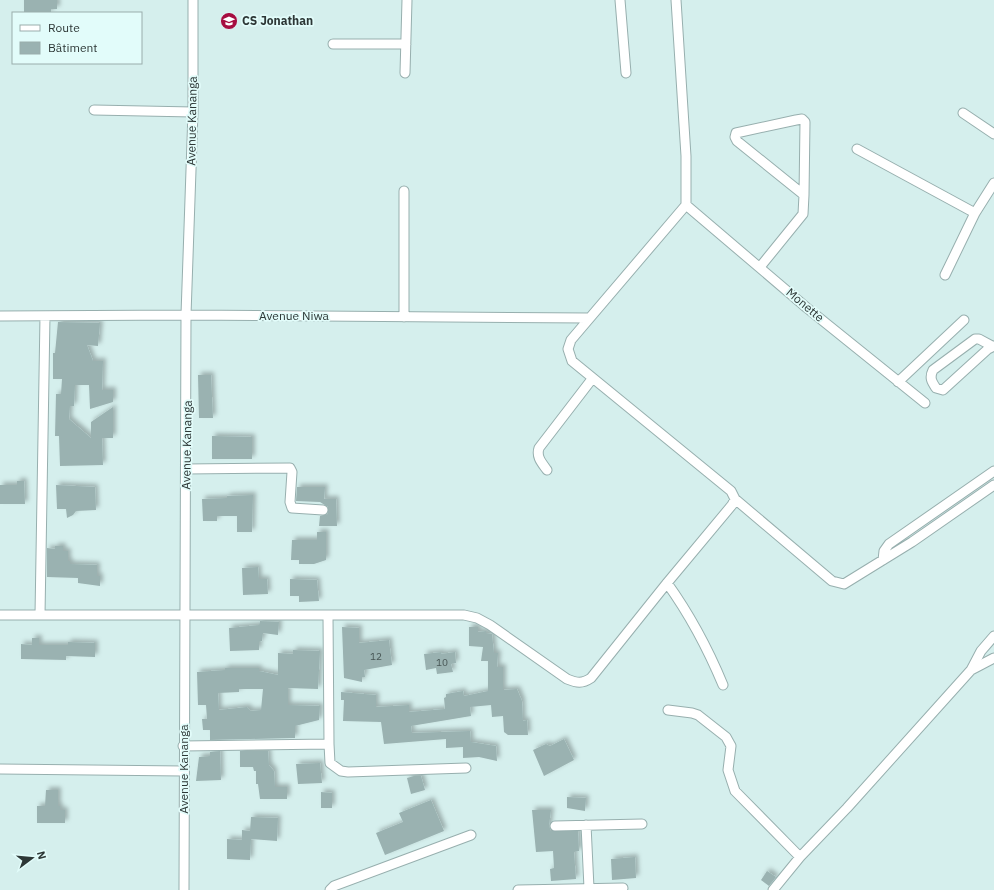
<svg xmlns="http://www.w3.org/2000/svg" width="994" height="890" font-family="'IBM Plex Sans',sans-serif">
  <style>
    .building { fill: #9ab2b1; fill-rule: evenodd; filter: url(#shadow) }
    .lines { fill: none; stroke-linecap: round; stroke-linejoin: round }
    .minor-casing { stroke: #97afae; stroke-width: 11 }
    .minor { stroke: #fff; stroke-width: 9 }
    .labels { text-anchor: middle; stroke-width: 3.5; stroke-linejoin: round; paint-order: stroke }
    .number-label { font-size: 10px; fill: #485655 }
    .poi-label { font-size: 12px; font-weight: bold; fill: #2d3736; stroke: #e2fcfa; text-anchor: start }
    .street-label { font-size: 12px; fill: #2d3736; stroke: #e2fcfa }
  </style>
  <defs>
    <filter id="shadow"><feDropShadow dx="3" dy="-3" stdDeviation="2" flood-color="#0004"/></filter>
  </defs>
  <rect width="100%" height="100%" fill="#d5efed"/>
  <path class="building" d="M24,0H57V9H51V13H24Z
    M58,322L100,323L98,346L87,345L93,361H103L102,390H113V402L90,409L89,385H75L74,406H70L69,419L91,438V422L113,407V438H102L103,465L60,466L59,436H55L56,394H61L62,379H53V353H55Z
    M198,375H211L213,418H199Z
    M212,436L252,437V459H212Z
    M17,481H24L25,504H0V485H17Z
    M56,485L95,487L96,510L76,511L73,515L67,518L66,509H57Z
    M297,487H325L324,499H336L337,526H319L320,516L328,514V507L320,502L296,501Z
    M253,495L252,532H237V516H217V521H203L202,499L227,498V496Z
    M317,532H326V560L314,564H299V560H291L292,540H317Z
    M55,546H63V551H68V561H70V564L97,565V576H100V586L78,583V578L47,577V548L55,549Z
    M258,567L259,579H267L268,594L243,595L242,568Z
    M290,579L317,580L319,601L299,602V596H290Z
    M260,621L279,622L278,635L263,633L262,641L259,642V650L230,651L229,628L259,625Z
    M342,627L359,628V643L389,640L392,665L364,670L365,677H362V682L344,678Z
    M469,627H478V632L486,631V633L492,634L494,653H498L497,667H503V690L517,689L522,701L523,721L527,720L528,735H508L504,732L503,716L492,717L491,705L470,707L471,716L411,726L412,733L470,731L471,742L496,746L497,761L479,757L463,758V747L446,748V739L384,744L381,722L343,721L344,700H341V692L376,695V707L409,705V712L445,709L444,698L446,697V694L463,691L464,696L488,691V661H481L483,647L469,646Z
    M32,638H39V645H68V642L95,643V657L66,656V660L21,659V644L32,645Z
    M293,650L320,651L318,689L288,688V705L320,706L319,720L295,726V738L210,740V730H203L202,719H207L206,705H198L197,672L225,670V668H259V671L278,675V653L293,654ZM239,689H263L261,710L251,711L247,707L219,710L218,693L239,692Z
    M442,652L441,654L455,652L456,663L451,664L453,672L437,674L436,668L426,670L424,654Z
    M564,739L574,760L544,776L533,750L546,744L550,746Z
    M220,751L221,780L196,781L199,757L210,756V752Z
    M240,751H268L269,765L274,771L275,787H287V799H260L258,784H256V771H254L253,767H240Z
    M320,763L322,783L298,784L296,764Z
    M414,776H421L425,790L411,794L407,778Z
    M46,790H58V806H60V810H65V823H37V806H45Z
    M321,792L332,793V808H321Z
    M567,797L586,798L585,811L567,808Z
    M431,800L444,831L385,855L376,833L403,822L399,813Z
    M532,810H551L549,826L551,831H578L579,851L574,852L576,879L551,881L550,869L554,868L553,851L536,852Z
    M251,817L278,818L277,841L251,839L250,860L227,859V839L242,840V830L250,831Z
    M635,857L636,878L612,880L611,859Z
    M767,871L776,877L769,886L761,880Z"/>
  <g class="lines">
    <g class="minor-casing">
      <path id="minor" d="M620,0L626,73
        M676,0L686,156V205L571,340L568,349L572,361L731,491L735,499L832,581L844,584L912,542L994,485
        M333,44H406
        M405,73L407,0
        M94,110L193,112
        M963,113L994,134
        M857,149L975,213
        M404,191V317
        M686,205L807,308L925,403
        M760,267L803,214L804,195L805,122L802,119L796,120L736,133L735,137L737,141L804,195
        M945,275L975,213L994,183
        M0,316L186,315L589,318
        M992,346L979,339H975L933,370C929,378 932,382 936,388L943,390L988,349L994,346
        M898,382L964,320
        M186,469L290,468L292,472L290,502L292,508L323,510
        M547,470C542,463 536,457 539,448L592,379
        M883,560L884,551L889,544L994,471
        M667,583C690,615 708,649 723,685
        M0,615H464L477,618L490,625L567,679C577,683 582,684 591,678L667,583L732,505L735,499
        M40,615L45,316
        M328,616L329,744L330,763L341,771L348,772L466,768
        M971,670L994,658
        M668,710L692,713L698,715L726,737L731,746L728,770L735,791L800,857
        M183,746L329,744
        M0,769L183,771
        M586,825L589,888
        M555,826L642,824
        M184,890L186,315L193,112V0
        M330,890L334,886L471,835
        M518,890L623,888
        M773,890L800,857L847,808L971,670L981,651L994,636"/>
    </g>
    <use href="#minor" class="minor"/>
  </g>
  <defs>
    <g id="school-disc" transform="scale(0.9)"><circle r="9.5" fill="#a60d40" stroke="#e2fcfa"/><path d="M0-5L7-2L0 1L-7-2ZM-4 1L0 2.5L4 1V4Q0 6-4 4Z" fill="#fff"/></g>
  </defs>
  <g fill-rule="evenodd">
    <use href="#school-disc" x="229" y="21"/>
  </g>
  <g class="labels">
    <g class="number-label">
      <text x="376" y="660">12</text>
      <text x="442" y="666">10</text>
    </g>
    <g class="poi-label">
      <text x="242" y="25">CS Jonathan</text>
    </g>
    <g class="street-label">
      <text transform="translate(192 121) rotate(-89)" y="4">Avenue Kananga</text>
      <text transform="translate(805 305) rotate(40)" y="4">Monette</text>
      <text x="294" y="320">Avenue Niwa</text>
      <text transform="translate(187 445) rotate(-89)" y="4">Avenue Kananga</text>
      <text transform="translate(184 769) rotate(-90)" y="4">Avenue Kananga</text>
    </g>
  </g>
  <rect x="12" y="12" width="130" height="52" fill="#e2fcfa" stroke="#9aadac"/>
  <rect x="20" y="25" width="20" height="6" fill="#ffffff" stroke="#9aadac"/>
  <text x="48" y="32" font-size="12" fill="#2d3736">Route</text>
  <rect x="20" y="42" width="20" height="12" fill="#9ab2b1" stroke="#9aadac"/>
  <text x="48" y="52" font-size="12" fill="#2d3736">Bâtiment</text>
  <g transform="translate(32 858) rotate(74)" stroke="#e2fcfa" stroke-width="3" paint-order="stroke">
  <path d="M0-3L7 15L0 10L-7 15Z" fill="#2d3736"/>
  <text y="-6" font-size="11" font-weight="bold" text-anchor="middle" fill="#2d3736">N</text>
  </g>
</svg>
